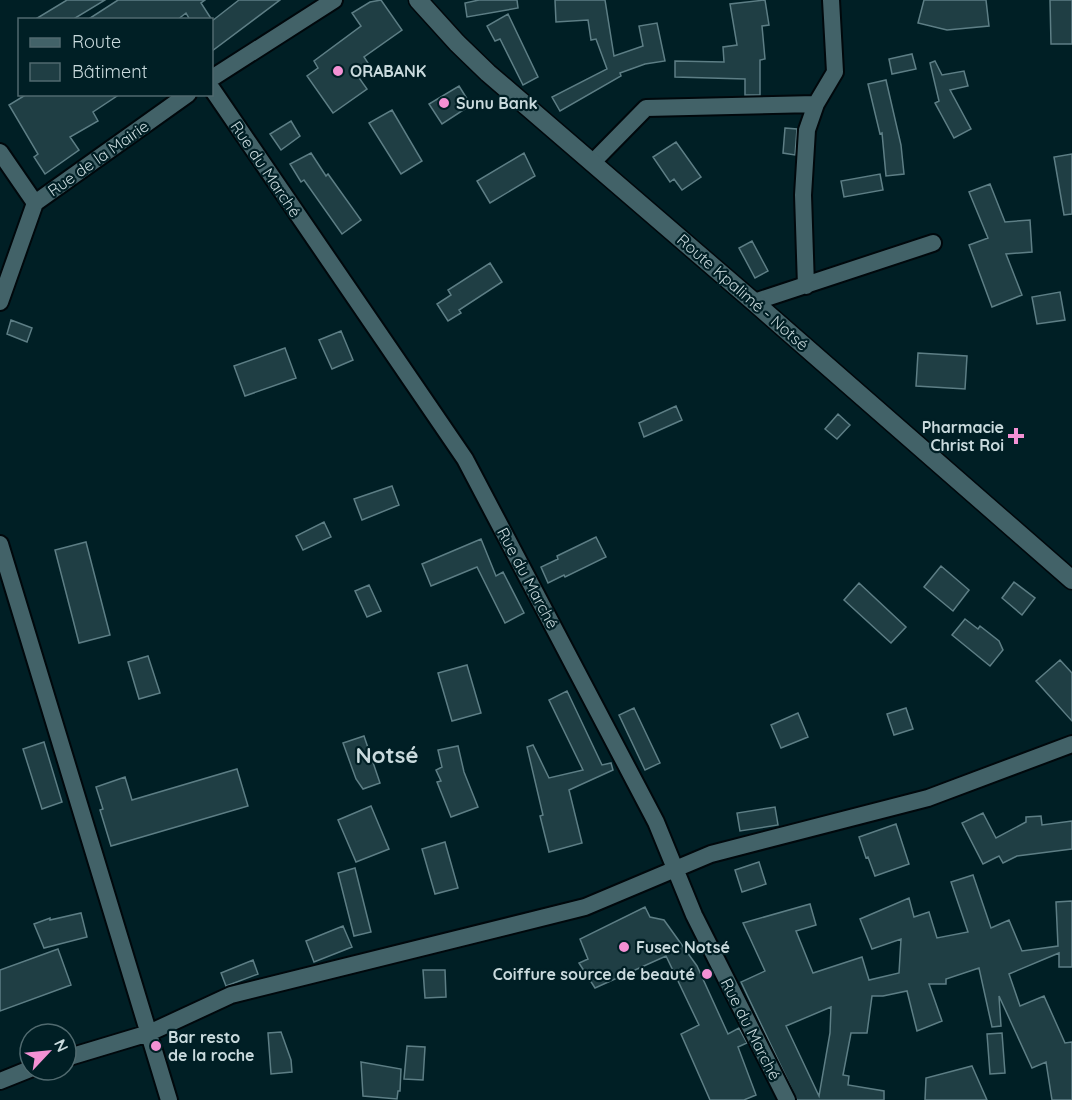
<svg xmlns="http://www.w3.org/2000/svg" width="1072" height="1100" font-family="Quicksand,sans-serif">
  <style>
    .building { fill: #1f3e44; stroke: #5d7e85; stroke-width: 1.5; fill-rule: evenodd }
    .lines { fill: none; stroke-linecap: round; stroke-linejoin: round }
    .street-casing { stroke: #00080c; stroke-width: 20 }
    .secondary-casing { stroke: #00080c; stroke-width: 21 }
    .street { stroke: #426268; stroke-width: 16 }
    .secondary { stroke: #426268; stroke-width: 18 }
    .poi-dot { fill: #f491d4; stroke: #001f25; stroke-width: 2 }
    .labels { text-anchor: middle; stroke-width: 4.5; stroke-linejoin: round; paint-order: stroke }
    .poi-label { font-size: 16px; font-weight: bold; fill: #c9dadd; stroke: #001f25; text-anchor: start }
    .street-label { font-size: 16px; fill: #c9dadd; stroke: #001f25 }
    .district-label { font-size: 22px; font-weight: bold; fill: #c9dadd; stroke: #001f25 }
  </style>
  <rect width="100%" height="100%" fill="#001f25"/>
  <path class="building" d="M67,0H105L72,20H34Z
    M118,0H205L201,3L212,20H190L186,13L177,20H87Z
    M239,0H280L212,51V21Z
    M381,0L402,30L364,57L370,66L357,75L367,89L333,113L307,76L318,68L314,61L361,26L352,13L370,2Z
    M479,0H517L518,8L467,17L465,3Z
    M555,0H605L614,56L643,46L639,26L657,23L665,61L645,64L620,73L621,76L560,111L552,97L607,69L596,39L591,40L588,20L556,22Z
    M765,0L769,25L762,26L765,59L760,60V95H745V79L675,77V61L724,62L723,47L737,45L730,4Z
    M924,0H986L989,26L947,30L918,23Z
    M1050,0H1072V44H1051Z
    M508,14L538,77L523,85L500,39L495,41L487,26Z
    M912,54L916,69L892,74L889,59Z
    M935,61L942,75L964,71L968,86L950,90L971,129L954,138L935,103L939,101L930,63Z
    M886,80L901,145L904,174L886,176L882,133L880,134L868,84Z
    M459,86L471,105L442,124L429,104Z
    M27,94H120L93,112L98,121L70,137L79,150L45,174L34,157L38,154L9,105Z
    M392,110L422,161L401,174L369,123Z
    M291,121L300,136L281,150L270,134Z
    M785,128L797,129L795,155L783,153Z
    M676,142L701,177L682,190L674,179L670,182L653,157Z
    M311,153L326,176L328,174L361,220L342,234L304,180L301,182L290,164Z
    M524,153L535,176L490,203L477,181Z
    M1072,154V214L1064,215L1054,157Z
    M880,174L883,190L844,197L841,181Z
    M990,184L1005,222L1030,220L1032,252L1006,254L1022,295L992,307L969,245L988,238L969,192Z
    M752,241L768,271L755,278L739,248Z
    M490,263L502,282L459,310L461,313L448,321L437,304L451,295L448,290Z
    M1060,292L1065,320L1037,324L1032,297Z
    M11,320L32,328L27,342L7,334Z
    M341,331L353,360L332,369L319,340Z
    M285,348L296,378L245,396L234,366Z
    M918,353L967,356L965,389L916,386Z
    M676,406L682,420L644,437L639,423Z
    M838,414L850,425L837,439L825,429Z
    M392,486L399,505L362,520L354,499Z
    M324,522L331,537L303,550L296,536Z
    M596,537L606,557L565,577L564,575L548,583L541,567L558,559L557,556Z
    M481,539L496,576L503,572L524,613L505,623L477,567L431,586L422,564Z
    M86,542L110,635L79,643L55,550Z
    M941,566L969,590L953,611L924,587Z
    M1014,582L1035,598L1022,615L1002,598Z
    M859,583L906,627L891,643L844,600Z
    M369,585L381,611L367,617L355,591Z
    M965,619L978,629L980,626L999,641L1003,650L990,666L952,635Z
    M148,656L160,693L139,699L128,662Z
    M1060,660L1072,673V721L1036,681Z
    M467,665L481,713L452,721L438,673Z
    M567,691L602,765L611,763L613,770L569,790L582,843L549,852L540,816L543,815L527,747L533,745L549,778L583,770L549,700Z
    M634,708L660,763L645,770L619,715Z
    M906,708L913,729L894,735L887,714Z
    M798,713L808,737L781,748L771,725Z
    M364,736L380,783L363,789L356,779L343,743Z
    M44,742L62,802L42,809L23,749Z
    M458,746L464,772L478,807L451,817L437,782L441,781L436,770L442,767L438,750Z
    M237,769L248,806L111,846L100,810L103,809L96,787L125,777L132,800Z
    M371,806L389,849L356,862L338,820Z
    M775,807L778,825L740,831L737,813Z
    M983,813L996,838L1026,822V817L1041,816L1042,825L1072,821V849L1017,856L1003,863L999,856L983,864L962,823Z
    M896,824L909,864L875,876L868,857L866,858L859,837Z
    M445,842L458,888L435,894L422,849Z
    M759,862L766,884L742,892L735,870Z
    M355,868L371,932L354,936L338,873Z
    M973,875L991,928L1009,920L1022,951L1058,946L1056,902L1072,901V967H1059V953L1009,974L1020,1006L1044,996L1065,1043L1072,1042V1100H1052L1046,1062L1032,1068L999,996L1001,1026L992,1027L979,968L946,979V984H929L942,1021L917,1031L907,991L883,996H872L867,1033H851L843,1075L849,1076L848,1085L884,1091V1100H797L741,982L765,971L743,923L810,904L816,925L796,931L813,973L862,957L869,980L899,973L901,939L872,949L860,919L909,898L914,917L929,912L937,938L968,932L951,882ZM831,1007L830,1033L819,1096L786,1026Z
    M645,907L650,917L664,920L697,966L728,1034L739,1028L747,1043L738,1047L756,1095L744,1100H710L681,1034L699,1025L666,956L595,988L579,963L588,959L580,939Z
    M81,913L87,937L44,948L34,924L50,918V920Z
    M343,926L352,947L314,962L306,941Z
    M58,949L71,985L0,1011V970Z
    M253,960L258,974L226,986L221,973Z
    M423,970H445L446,997L425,998Z
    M281,1032L291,1060L292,1072L271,1074L268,1033Z
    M1002,1033L1005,1073L990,1074L987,1034Z
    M407,1046L425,1047L423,1080L404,1079Z
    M361,1062L401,1069L400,1091H398L397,1099L363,1096Z
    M972,1066L987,1100H925L926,1078Z"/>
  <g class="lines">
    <g class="street-casing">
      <path id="street" d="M212,78L334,0
        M212,89L465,459L656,822L694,915L787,1100
        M0,152L35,203
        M593,162L646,108L816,104
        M806,286L803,195L807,130L816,104L835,72L831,0
        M0,302L35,203L188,94
        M754,302L933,243
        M0,544L169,1100
        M66,1058L149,1033L231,995L585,907L711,854L928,798L1072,744
        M0,1081L30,1069"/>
    </g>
    <g class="secondary-casing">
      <path id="secondary" d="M418,0L457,43L488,73L754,302L1072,580"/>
    </g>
    <use href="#street" class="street"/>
    <use href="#secondary" class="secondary"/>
  </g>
  <g class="poi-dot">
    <circle cx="338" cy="71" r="6"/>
    <circle cx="444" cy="103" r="6"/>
    <path d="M1013 427h6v6h6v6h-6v6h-6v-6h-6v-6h6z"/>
    <circle cx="624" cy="947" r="6"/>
    <circle cx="707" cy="974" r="6"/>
    <circle cx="156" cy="1046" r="6"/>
  </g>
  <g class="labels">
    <g class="poi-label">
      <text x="350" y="77">ORABANK</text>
      <text x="456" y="109">Sunu Bank</text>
      <text x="1004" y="433" text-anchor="end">Pharmacie<tspan x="1004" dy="18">Christ Roi</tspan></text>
      <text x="636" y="953">Fusec Notsé</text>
      <text x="695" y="980" text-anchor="end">Coiffure source de beauté</text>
      <text x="168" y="1043">Bar resto<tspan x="168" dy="18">de la roche</tspan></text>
    </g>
    <g class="street-label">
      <text transform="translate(98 158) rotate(-35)" y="6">Rue de la Mairie</text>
      <text transform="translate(266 169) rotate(56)" y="6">Rue du Marché</text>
      <text transform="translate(743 292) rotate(41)" y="6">Route Kpalimé - Notsé</text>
      <text transform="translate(528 578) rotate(62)" y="6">Rue du Marché</text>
      <text transform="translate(751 1029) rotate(63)" y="6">Rue du Marché</text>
    </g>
    <g class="district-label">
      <text x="387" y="763">Notsé</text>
    </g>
  </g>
  <rect x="18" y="18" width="195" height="78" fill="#001f25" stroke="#506a6f" stroke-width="1.5"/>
  <rect x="30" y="38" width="30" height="9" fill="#426268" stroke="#506a6f" stroke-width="1.5"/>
  <text x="72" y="48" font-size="18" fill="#c9dadd">Route</text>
  <rect x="30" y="63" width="30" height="18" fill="#1f3e44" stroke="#506a6f" stroke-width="1.5"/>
  <text x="72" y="78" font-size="18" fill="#c9dadd">Bâtiment</text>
  <g transform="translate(48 1052) rotate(64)"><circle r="28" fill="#001f25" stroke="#506a6f" stroke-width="1.5"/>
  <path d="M0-4.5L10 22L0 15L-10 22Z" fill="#f491d4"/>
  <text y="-9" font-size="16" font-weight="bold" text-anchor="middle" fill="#c9dadd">N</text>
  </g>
</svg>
